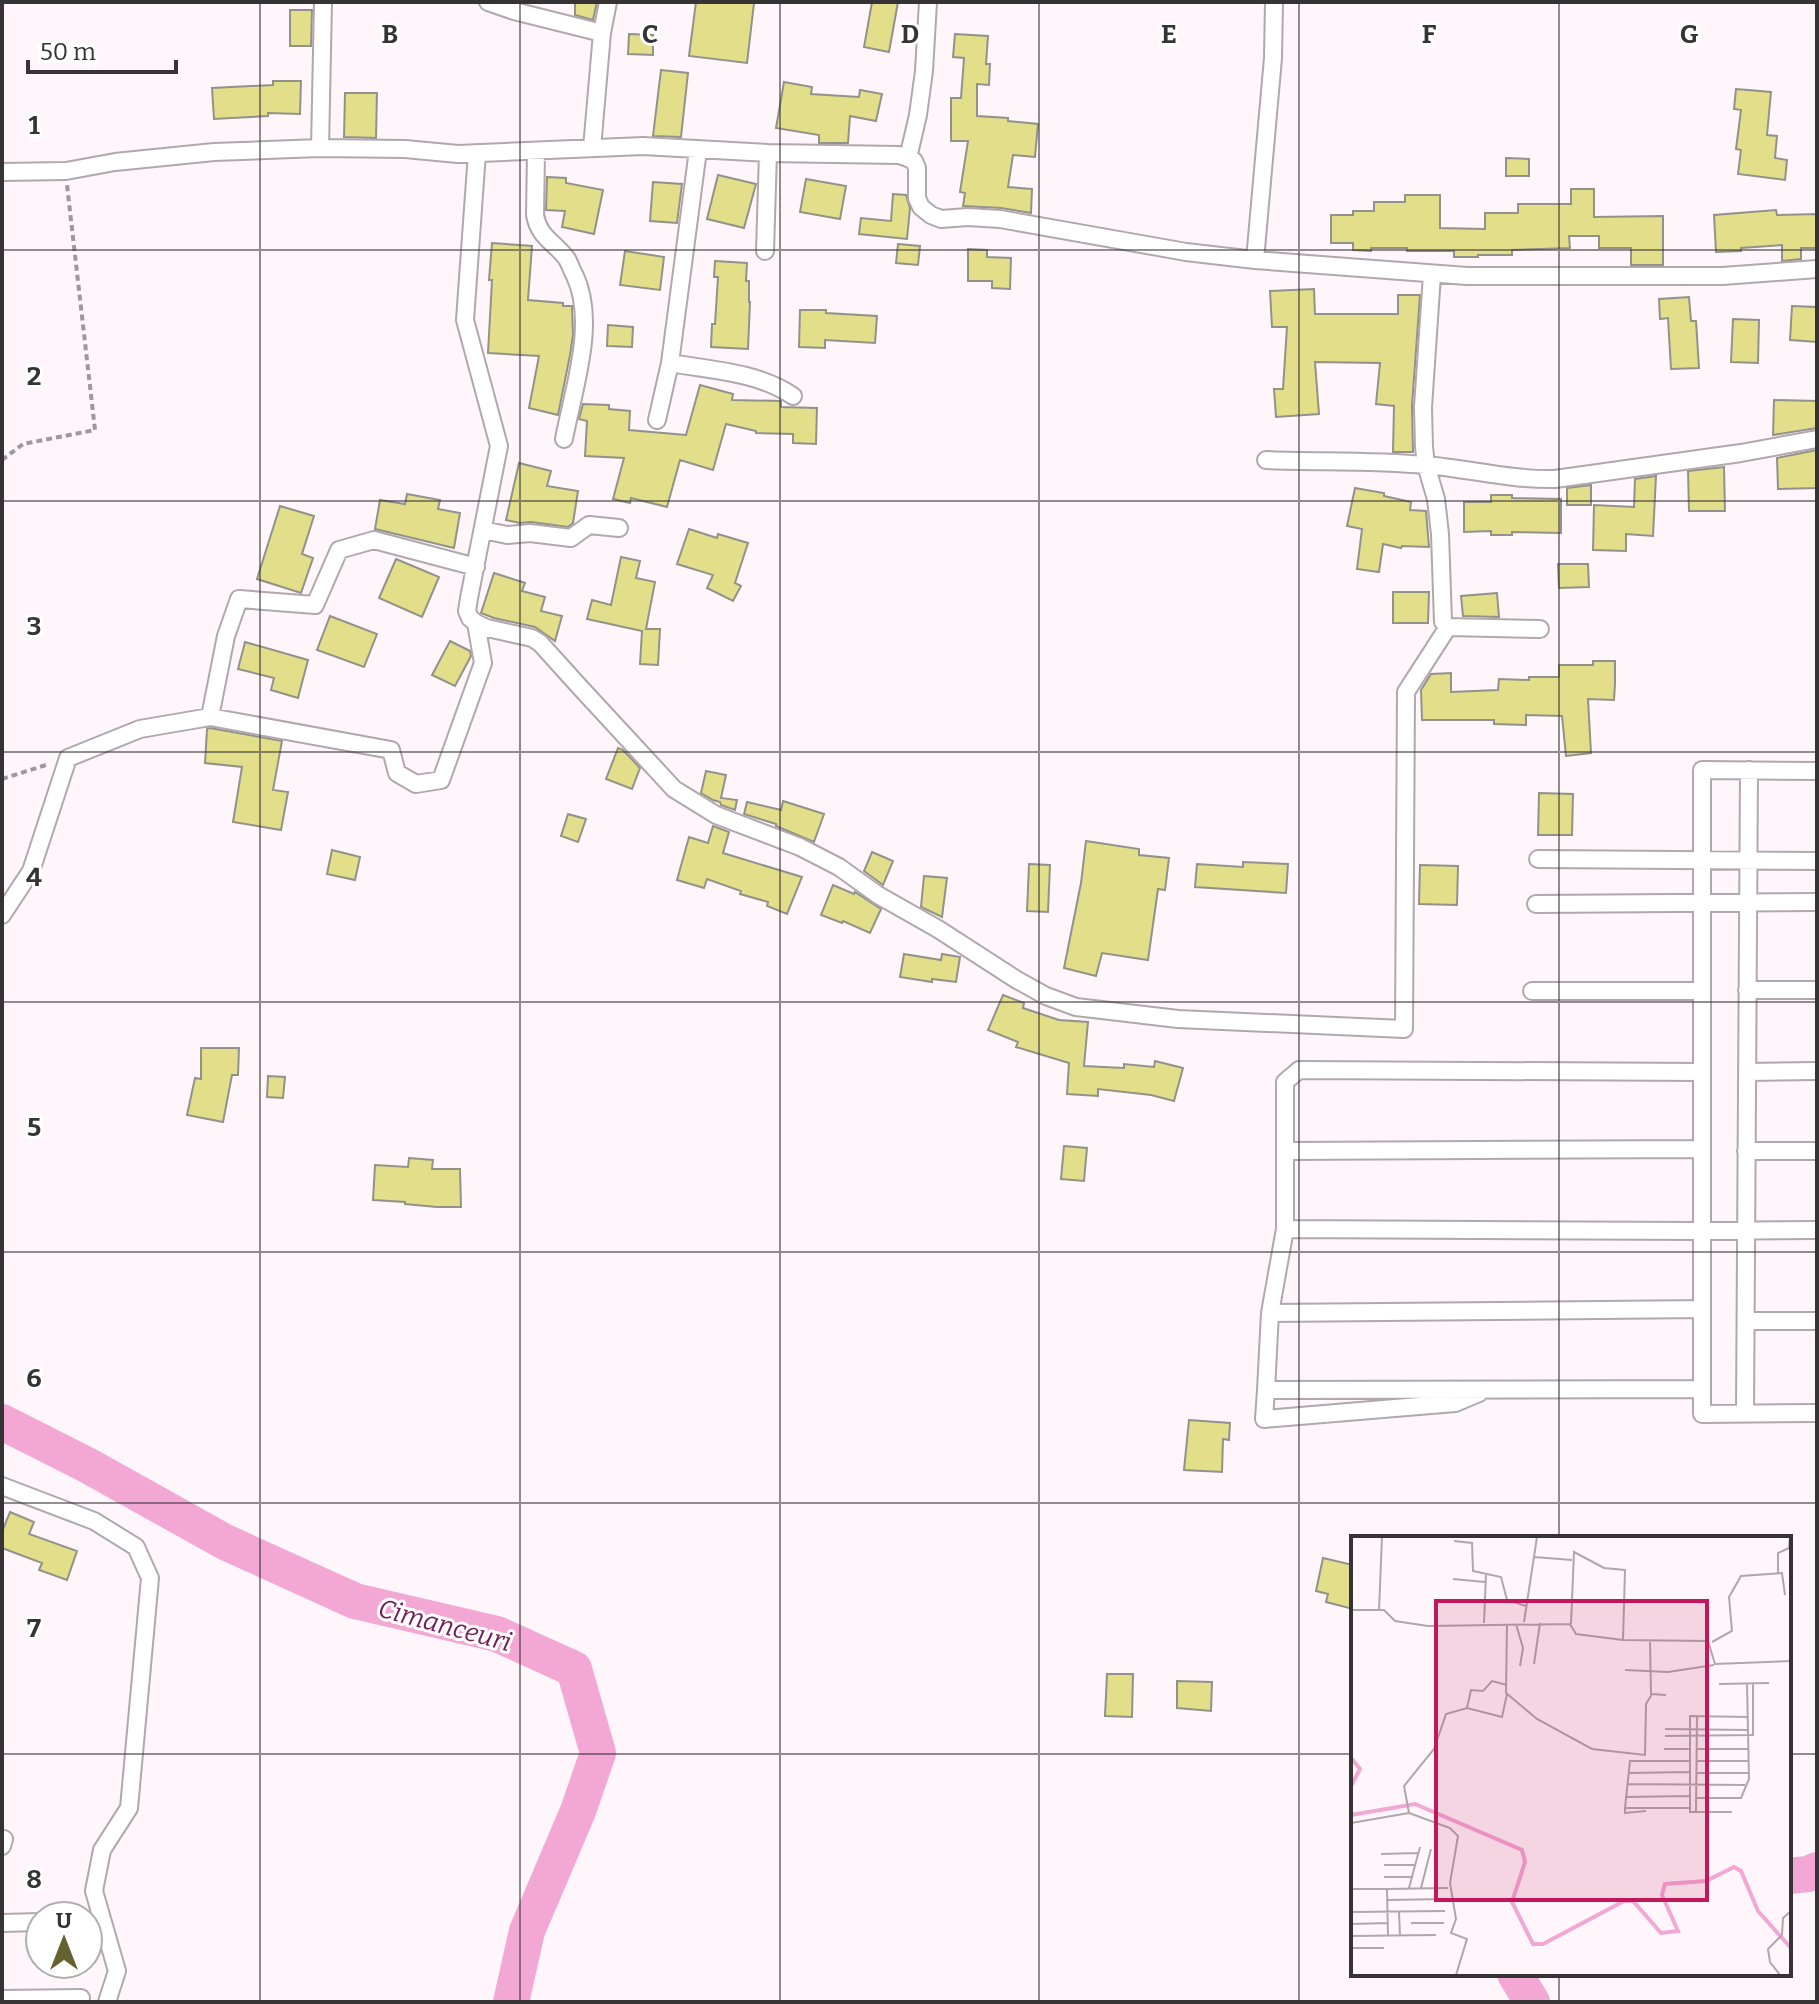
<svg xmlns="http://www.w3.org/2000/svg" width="1819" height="2004" font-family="Bitter,serif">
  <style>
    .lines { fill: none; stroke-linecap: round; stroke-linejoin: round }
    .river { stroke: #f2a7d5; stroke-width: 36 }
    .building { fill: #e2de8a; stroke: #92928b; stroke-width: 2 }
    .minor-casing { stroke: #b0a8ad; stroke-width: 20 }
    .path { stroke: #9e989b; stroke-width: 4; stroke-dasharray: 6 4; stroke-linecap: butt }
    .minor { stroke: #fff; stroke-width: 16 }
    .grid { fill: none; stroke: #363335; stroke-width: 2; stroke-opacity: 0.55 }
    .labels { text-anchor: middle; stroke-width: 6; stroke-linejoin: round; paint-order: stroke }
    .water-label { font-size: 26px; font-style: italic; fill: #721c58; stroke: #fff }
    .inset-river { fill: none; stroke: #f2a7d5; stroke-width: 4 }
    .inset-road { fill: none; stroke: #aea8ab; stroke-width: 2 }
    .view { fill: #c2185b; fill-opacity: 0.15; stroke: #c2185b; stroke-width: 4 }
    .inset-edge { fill: none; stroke: #363335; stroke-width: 4 }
    .grid-label { font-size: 26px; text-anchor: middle; font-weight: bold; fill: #363335; stroke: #fff; stroke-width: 6; stroke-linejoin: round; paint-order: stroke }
  </style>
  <rect width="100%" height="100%" fill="#fef6fa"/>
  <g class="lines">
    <path class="river" d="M2,1422L87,1465L225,1542L355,1601L497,1634L574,1669L598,1753L578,1811L527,1931L511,2002
      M1789,1876L1808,1874L1817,1870
      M1515,1974L1532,2002"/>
  </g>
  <path class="building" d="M575,2H597L593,20L575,15Z
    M696,2L754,3L747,63L689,56Z
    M872,2H898L889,52L864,47Z
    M290,10H312L311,46H290Z
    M629,34L653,35V55L628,54Z
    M955,34L988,36L986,64H990L989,85L977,84V116L1008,118V121L1038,124L1035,157L1013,155L1008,187L1032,189L1031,213L1001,208L963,206L965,193L960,192L968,141H951V98H961L964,58L953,57Z
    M661,70L688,73L681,137L653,136Z
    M273,81H301L300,114L268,113V116L214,119L212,88L273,85Z
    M784,82L812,87L811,94L859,97L860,90L882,94L876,121L850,116L848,143H819V135L776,128Z
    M1736,89L1771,92L1767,135L1777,136L1775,158L1787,160L1785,180L1738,174L1741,150L1736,149L1741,110L1734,109Z
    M345,93H377L376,138L344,137Z
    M1506,158L1529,159V176H1506Z
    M718,175L756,184L744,228L707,219Z
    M547,177L566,178V183L603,190L594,234L562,227L565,211L546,210Z
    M806,179L846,186L840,219L800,212Z
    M653,182L682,184L677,223L650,221Z
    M1571,189H1594V217L1663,216V265H1631V248H1599V236H1569L1570,248L1512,250V255H1478V257H1454V251H1407V248H1371V251L1353,250V243H1331V215H1353V211H1374V202H1405V195H1440V228L1485,229V213H1518V204H1571Z
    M893,194L906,195L910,208L907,239L859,234L861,218L891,221Z
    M1776,210L1777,215L1817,214V248H1801V259L1782,261V245L1741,248V251L1716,252L1714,215Z
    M492,243L532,246L528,300L563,303V306H572L573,335L570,355L558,415L529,408L539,356L488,353L492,280H489Z
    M898,244L920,246L918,265L896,263Z
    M968,249L987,250V257L1011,258L1010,289L992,288V281H968Z
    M625,251L664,257L660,290L620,285Z
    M715,261L747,263L746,281H749V302H750L748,349L711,347L712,324H715L718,277H714Z
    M1314,289L1315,314H1398V295H1420L1412,406L1413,452H1393L1394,406L1376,404L1380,363L1315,362L1319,414L1276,417L1274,389H1283L1287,327H1272L1270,291Z
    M1689,297L1691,321H1696L1699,368L1671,369L1668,318L1660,319L1659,299Z
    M1792,306L1817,307V342L1790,340Z
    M800,310H826V313L877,316L875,343L825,340V348L799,347Z
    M1733,319L1759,320L1758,363L1731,362Z
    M608,325L633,327L632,347L607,346Z
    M700,385L733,394L732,400L781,401V407L817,408L816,444L793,443V434L756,433V431L726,424L713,470L680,460L667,507L631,498L630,503L613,499L624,458L585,456L587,421L579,419L583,404L609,405V409L630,411L629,430L686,435Z
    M1774,400L1817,401V428L1773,435Z
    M1817,450V488L1778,489L1777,458Z
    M519,463L551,471L547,486L578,491L573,523L568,527L531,522L520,523L506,520Z
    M1724,467L1725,511H1689L1688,471Z
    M1656,476L1653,536L1626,534V551L1593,550L1594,505L1634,507L1635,479Z
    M1591,485V505H1567V488Z
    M1355,488L1384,493V496L1411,502L1410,510L1426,511L1429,547L1402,546L1401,548L1383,544L1379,572L1357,569L1362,529L1347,526Z
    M407,494L440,500L438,509L460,513L454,548L375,529L380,500L405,504Z
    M1491,495H1512V498L1561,499V533L1512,532V535H1491V531L1464,532V502H1491Z
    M280,506L314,516L302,554L313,558L301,593L257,579Z
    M689,529L717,538L718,534L748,543L735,583L741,586L733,601L707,588L713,575L677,564Z
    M621,557L640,561L636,578L655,582L646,629H660L658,665L640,664L642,631L587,619L592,600L611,605Z
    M396,559L439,577L422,617L379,598Z
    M1558,564H1588L1589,587L1559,588Z
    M494,573L525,583L522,591L545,597L541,611L562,616L555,641L535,627L494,618L481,613Z
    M1393,592H1429L1428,623H1393Z
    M1497,593L1499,617L1463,616L1461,596Z
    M330,616L377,634L364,667L317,650Z
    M450,641L470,651L471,656L455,686L432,675Z
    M245,642L308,660L298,698L271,690L274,678L238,669Z
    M1593,661H1615V684L1614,700L1588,699L1591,753L1566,756L1562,716L1526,715V725L1494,724V720H1422L1421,690L1431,674L1451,673V692L1498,690L1499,679L1529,680V677H1559V665H1593Z
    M210,728L282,741L273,790L288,792L281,830L233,822L242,767L205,763L207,729Z
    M618,748L623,750L640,768L632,789L606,779Z
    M706,771L726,775L721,798L737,800L735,810L721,805L720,802L713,800L701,793Z
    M1539,793L1573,794L1572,835H1538Z
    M783,801L824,814L814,842L776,826V824L744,814L747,802L781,810Z
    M568,814L586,819L578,842L561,836Z
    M713,826L729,832L723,853L802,877L787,914L767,906L768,902L740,894L741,891L707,879L704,888L677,880L689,837L708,843Z
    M1086,841L1139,849V855L1169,858L1165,890L1158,889L1148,960L1102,953L1096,976L1064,968L1081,883Z
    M332,850L360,857L355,880L327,874Z
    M872,852L893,861L883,885L864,871Z
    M1243,862L1288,864L1286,893L1195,887L1197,864L1243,867Z
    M1029,864L1050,865L1048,912L1027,911Z
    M1420,865L1458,866L1457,905L1419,904Z
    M924,876L947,878L942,917L921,907Z
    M833,885L854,894L855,892L881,909L870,933L843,921L842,923L821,915Z
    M904,954L941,960L942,954L960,957L956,982L932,979V982L900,977Z
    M1003,995L1024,1003L1023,1008L1059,1020L1088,1022L1084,1066L1124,1068V1064L1154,1067L1155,1061L1183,1068L1174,1101L1151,1095L1098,1089V1096L1067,1094L1069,1063L1016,1047L1018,1042L988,1030Z
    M201,1048H239L238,1075H232L223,1122L187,1115L195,1078L201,1079Z
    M268,1076L285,1077L283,1098L267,1097Z
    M1064,1146L1087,1148L1084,1181L1061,1179Z
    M409,1158L433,1160L432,1169H460L461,1207H437L405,1204V1202L373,1200L375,1165L408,1167Z
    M1189,1420L1230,1423L1229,1440L1223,1439L1222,1472L1184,1470Z
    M10,1512L34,1522L29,1534L77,1551L67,1580L39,1570L42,1563L2,1548V1532Z
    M1323,1558L1353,1565V1609L1326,1602L1328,1594L1316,1591Z
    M1107,1674H1133L1132,1717L1105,1716Z
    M1177,1681L1212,1682L1211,1711L1177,1708Z"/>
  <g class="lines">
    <g class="minor-casing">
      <path id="minor" d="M488,2L514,11L602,33
        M320,148L323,2
        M592,148L602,33L608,2
        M536,152L535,215C539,238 555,242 567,259C570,264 572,271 575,276C597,323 573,390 564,439
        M477,153L465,320L499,446L469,598L467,611L470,618L476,623L487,628L532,638L540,643L577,684L674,789L716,815L800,847L839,867L878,895L938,929L1017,980L1046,996L1076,1007L1178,1019L1404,1029L1406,692L1448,627
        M908,158L918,115L924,71L928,2
        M2,172L66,171L115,162L214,152L320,148L405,149L458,154L643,146L768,153L899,155L908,158L914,161L917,168V198L921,207L931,215L941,219L968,217L1000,219L1186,252L1255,260L1467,276H1722L1817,269
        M765,251L768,153
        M1255,260L1273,58L1274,2
        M1432,275L1423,407L1424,447L1426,465L1436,499L1440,534L1443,622L1448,627L1540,629
        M670,363C711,370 758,372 793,396
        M657,420L670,363L698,150
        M1266,460C1318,462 1374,460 1426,465C1470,469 1511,480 1555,479L1741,453L1817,439
        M483,530L507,535L530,533L571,538L589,525L619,528
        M210,717L226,636L239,599L315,605L339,550L374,540L476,567
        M1817,771L1702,770V1414L1817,1413
        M1538,859L1817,861
        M1536,904L1817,902
        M2,915L31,871L68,758L140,729L210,717L391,750L397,773L416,784L441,780L483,663L476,623
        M1747,990H1817
        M1532,991H1702
        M1702,1072L1299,1070L1285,1082V1229L1270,1313L1266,1390L1702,1389
        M1747,1072L1817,1071
        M1285,1151L1702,1149
        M1746,1151H1817
        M1285,1229L1702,1231L1817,1230
        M1270,1313L1702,1309
        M1746,1321H1817
        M1266,1390L1264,1419L1455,1403L1479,1393
        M1745,1413L1749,770
        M2,1486L94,1521L136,1547L150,1578L129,1808L102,1850L94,1891L117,1971L107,2002
        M2,1846L4,1839
        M2,1923L40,1922
        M2,1999L81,1998"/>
    </g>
    <path class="path" d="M2,460L23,444L95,430L67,185
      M2,779L49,764"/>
    <use href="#minor" class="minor"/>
  </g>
  <path class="grid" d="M260,2V2002M520,2V2002M780,2V2002M1039,2V2002M1299,2V2002M1559,2V1538M2,250H1817M2,501H1817M2,752H1817M2,1002H1817M2,1252H1817M2,1503H1817M2,1754H1353M1789,1754H1817M1559,1974V2002"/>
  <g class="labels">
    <g class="water-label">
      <text transform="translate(445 1625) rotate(15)" y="9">Cimanceuri</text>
    </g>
  </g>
  <g transform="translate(1351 1536)">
    <rect width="440" height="440" fill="#fef6fa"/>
    <path class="inset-river" d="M0,222L9,233L0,250M0,279L64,268L171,314L174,326L161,366L182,408H192L273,365H282L310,397L327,395L311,359L314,348L355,345L383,331L390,335L407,375L440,412"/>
    <path class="inset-road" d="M103,5L121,7L122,35L150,41L156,64L175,70M183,21L221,24M427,37V17L438,12L439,1M102,43L134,46M0,74H33L44,85L77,90L219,88L225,98L272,104L357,105L364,128L440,125M28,74L31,1M173,86L186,1M133,87L135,38M156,88L155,157L186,183L241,213L294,219L295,168L301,158M165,88L172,112L169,130M220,88L223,16L253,32L274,34L272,104M299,106L300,158L315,159M361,106L381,95L378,61L390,40L431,37L434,59M183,128L189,87M274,134L317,136L363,129M368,148L418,147M116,172L120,154L132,155L141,145L156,149M314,193L397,194M314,200L402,199V147M313,213H339M346,213H397M346,225H397M277,237L339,236M345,237H397M277,248L394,249M274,261L339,260M345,262H390L398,243L396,147M274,272V277L295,275M338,272H274L279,225H339M345,276L346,180M381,276H339V180L397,181M0,287L58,277M30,318L67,317M33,329H64M33,341H61M58,352L69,311M70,352L80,313M0,353H36M36,364L97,363M0,376L94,375M48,376L49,400M60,387H93M0,388L37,387M0,400L85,399M37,400L36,353L97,352M0,412H33M105,439L116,403L100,397L105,383L99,347L107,300L99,292L58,277L53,250L83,213L95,178L116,172L151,181L156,158M429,439L419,426L417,413L431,399L432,382L440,375"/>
    <path class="view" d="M85,65H356V364H85Z"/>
    <rect width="440" height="440" class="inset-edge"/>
  </g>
  <g class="grid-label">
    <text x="390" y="43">B</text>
    <text x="650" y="43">C</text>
    <text x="910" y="43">D</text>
    <text x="1169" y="43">E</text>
    <text x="1429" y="43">F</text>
    <text x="1689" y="43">G</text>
    <text x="34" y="134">1</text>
    <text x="34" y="385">2</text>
    <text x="34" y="635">3</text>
    <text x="34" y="886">4</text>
    <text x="34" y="1136">5</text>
    <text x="34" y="1387">6</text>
    <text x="34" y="1637">7</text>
    <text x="34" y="1888">8</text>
  </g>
  <rect width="1819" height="2004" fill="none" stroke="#363335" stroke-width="8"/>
  <g transform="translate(64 1940)"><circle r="38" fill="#ffffff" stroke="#afadae" stroke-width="2"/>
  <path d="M0-6L14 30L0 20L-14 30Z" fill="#65622f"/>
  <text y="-12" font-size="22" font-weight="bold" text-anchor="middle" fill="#363335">U</text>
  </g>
  <path d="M28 60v12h148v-12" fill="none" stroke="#363335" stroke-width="4"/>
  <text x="40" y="60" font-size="24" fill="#363335" stroke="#ffffff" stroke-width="6" paint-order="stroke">50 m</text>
</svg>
